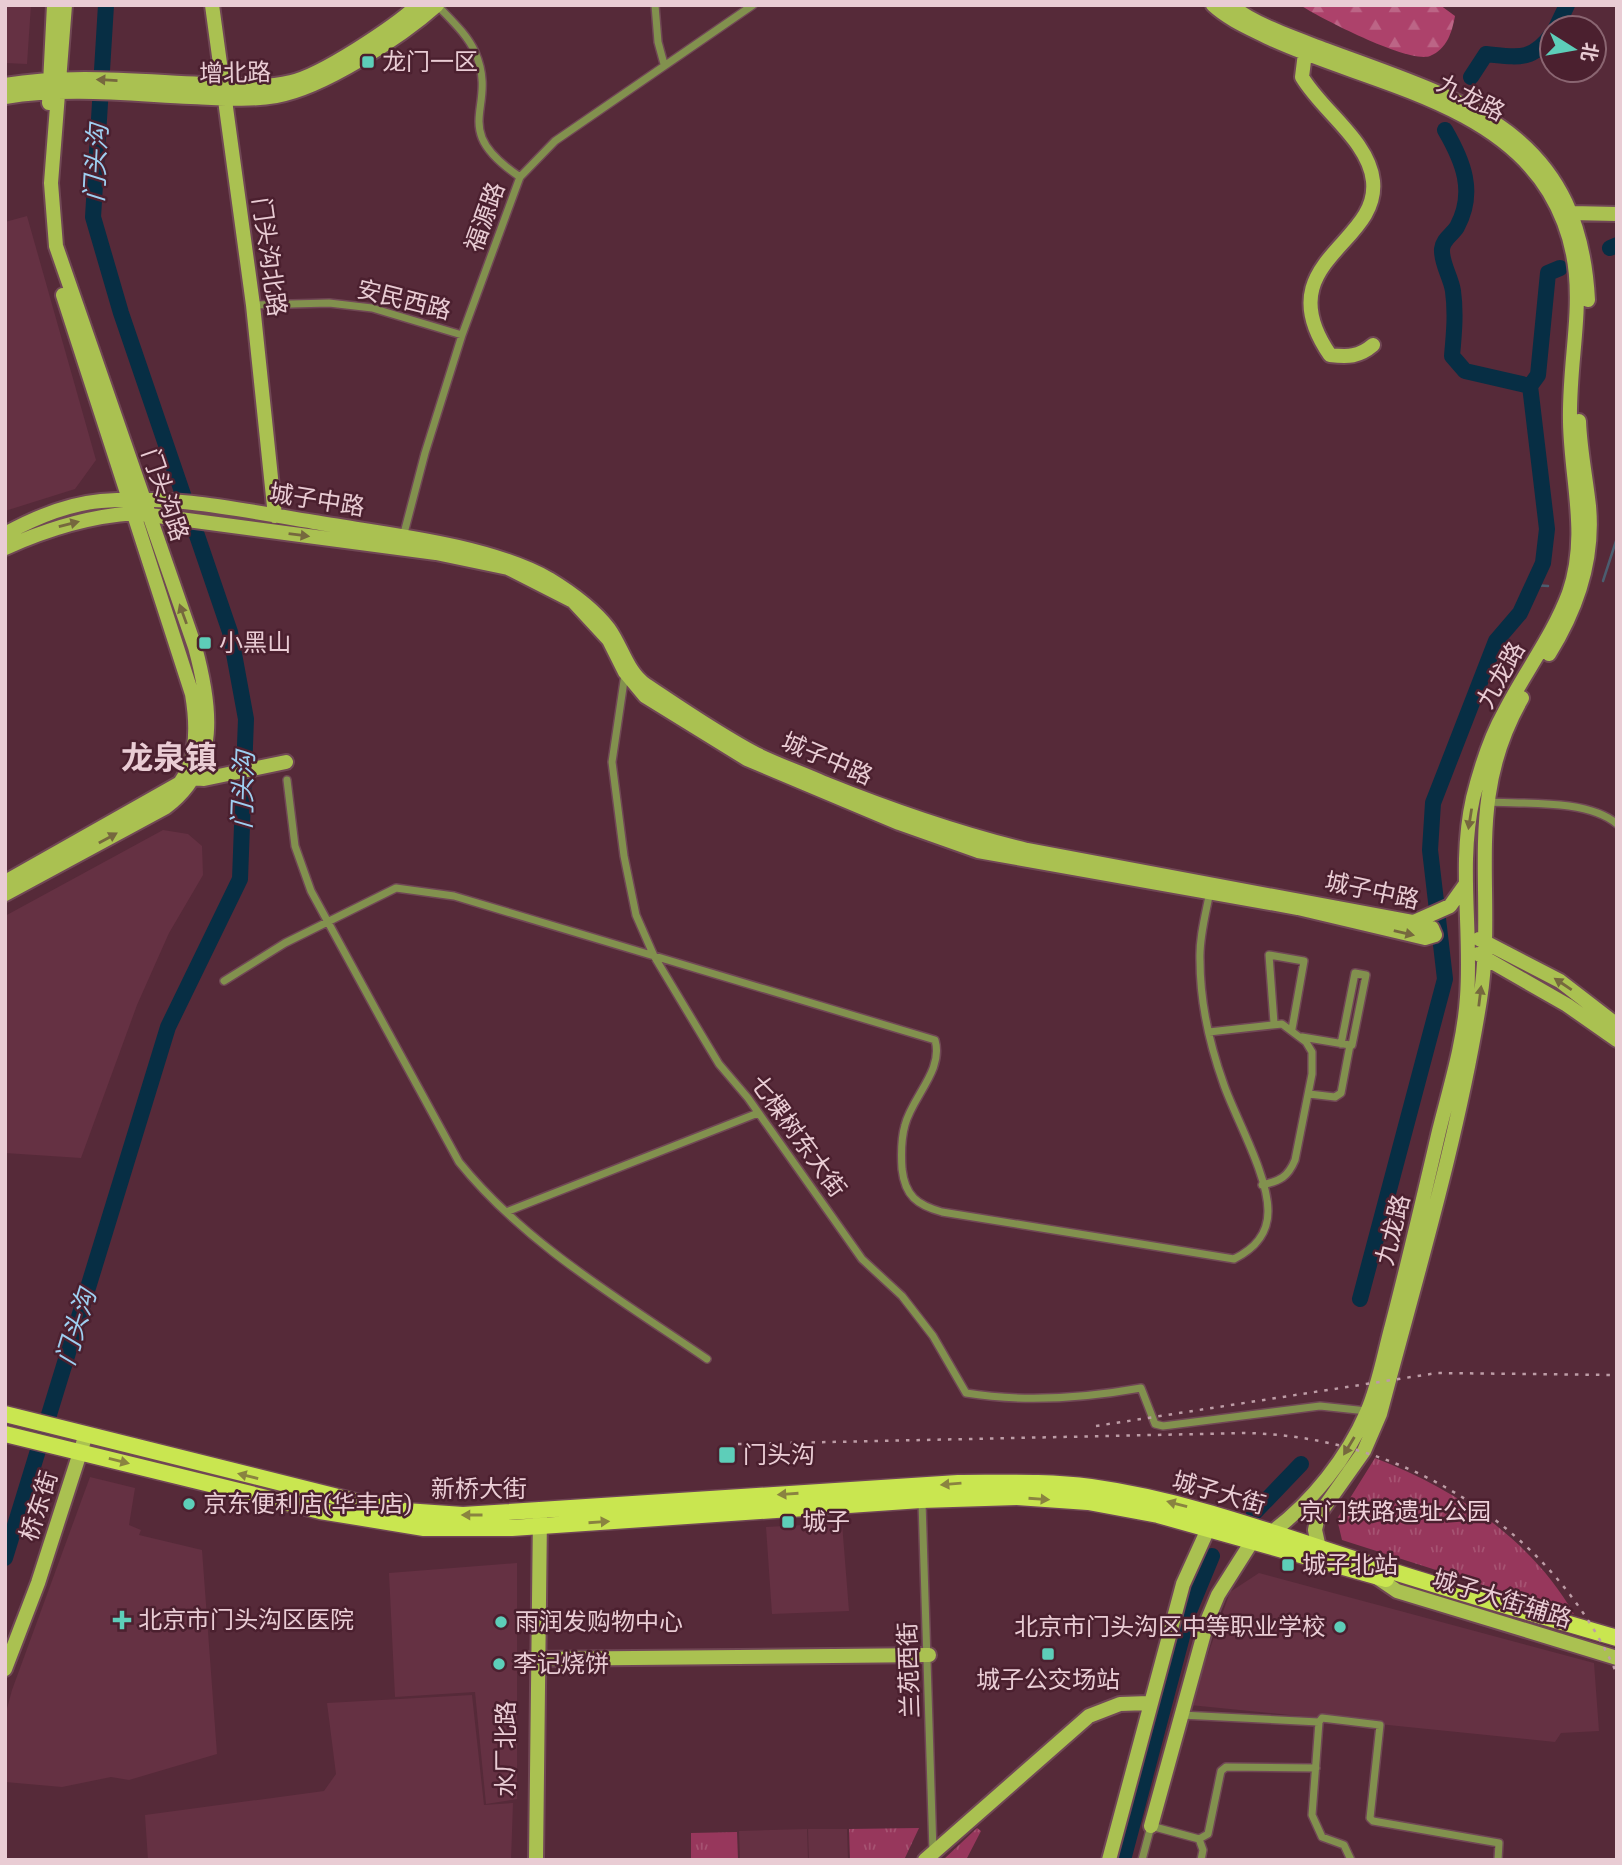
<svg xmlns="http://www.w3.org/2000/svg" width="1622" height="1865" font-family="'Exo 2','Noto Sans SC',sans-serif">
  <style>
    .built { fill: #653143 }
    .forest { fill: url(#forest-firs) }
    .park { fill: url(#park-tufts) }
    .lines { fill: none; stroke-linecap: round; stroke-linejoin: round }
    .stream { stroke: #4b5d6f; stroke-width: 2.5 }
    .river { stroke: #072e44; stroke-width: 16 }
    .street-casing { stroke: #704755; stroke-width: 10 }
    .secondary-casing { stroke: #704755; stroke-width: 18 }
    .primary-casing { stroke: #704755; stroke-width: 19 }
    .street { stroke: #82914e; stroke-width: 7 }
    .secondary { stroke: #aac151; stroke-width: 14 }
    .primary { stroke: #c9e650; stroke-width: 16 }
    .rail { stroke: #bd9ca6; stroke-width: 2.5; stroke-dasharray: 3.5 7; stroke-linecap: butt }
    .oneway { fill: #76683e }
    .oneway2 { fill: #8a8340 }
    .poi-dot { fill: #5dceb9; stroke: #4b202f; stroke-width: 2.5 }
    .labels { text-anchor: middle; stroke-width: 5; stroke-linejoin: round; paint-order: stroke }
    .poi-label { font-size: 24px; fill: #e9ccd4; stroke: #4b202f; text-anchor: start }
    .street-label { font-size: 24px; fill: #e9ccd4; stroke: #4b202f }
    .park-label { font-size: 24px; fill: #efd1da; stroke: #4b202f }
    .water-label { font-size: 26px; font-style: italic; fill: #9ecff1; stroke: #4b202f }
    .district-label { font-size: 32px; font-weight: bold; fill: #e9ccd4; stroke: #4b202f }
  </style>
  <defs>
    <pattern id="forest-firs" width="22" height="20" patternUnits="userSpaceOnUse" patternTransform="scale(1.75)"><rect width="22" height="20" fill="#ad426b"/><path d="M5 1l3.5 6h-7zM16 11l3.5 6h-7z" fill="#bc6586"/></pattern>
    <pattern id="park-tufts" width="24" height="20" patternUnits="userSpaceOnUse" patternTransform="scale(1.75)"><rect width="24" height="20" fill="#97375c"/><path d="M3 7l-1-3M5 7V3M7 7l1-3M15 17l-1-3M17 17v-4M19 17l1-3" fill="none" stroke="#a65372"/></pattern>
  </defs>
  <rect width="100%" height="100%" fill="#562a39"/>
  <path class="built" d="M5,5H31L27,64L5,63Z
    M27,216L96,460L75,489L5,511V222Z
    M163,830L188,834L202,846L203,875L169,933L137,1005L81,1158L5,1153V916Z
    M90,1477L135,1488L129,1525L141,1530L139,1535L202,1550L217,1754L129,1780L111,1777L62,1787L5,1782V1716L12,1690Z
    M842,1523L849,1611L772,1614L766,1527Z
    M517,1563V1799L486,1804L475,1692L395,1697L389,1573Z
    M1259,1573L1594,1663L1599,1731L1561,1733L1555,1742L1190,1705L1230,1592Z
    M472,1695L484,1805L513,1803L511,1860H148L145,1815L324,1791L336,1774L327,1703Z
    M807,1829L808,1860H740L739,1831Z
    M808,1829H847L848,1860H809Z"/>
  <path class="forest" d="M1300,5H1440L1455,16C1452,32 1447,49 1430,56C1409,64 1320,18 1300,5Z"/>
  <path class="park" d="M1375,1458C1454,1488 1531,1539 1574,1614L1342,1540L1337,1519Z
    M919,1828L904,1860H850L849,1829Z
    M977,1828L981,1831L966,1860H943Z
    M737,1832L738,1860H691V1833Z"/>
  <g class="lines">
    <path class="stream" d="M1603,581L1617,538
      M1533,585L1548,586"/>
    <path class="river" d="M1556,28L1567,5
      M1471,77L1486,54C1517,57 1532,62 1552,34
      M1445,130C1463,161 1476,192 1457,227C1452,235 1443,239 1442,249C1441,263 1451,277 1453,291C1456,313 1454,334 1452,356L1465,371L1530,386
      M1610,248L1617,245
      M1360,1299L1445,979L1430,850L1433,803L1496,641L1520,613L1543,563L1547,529L1530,386L1538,375L1548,273L1560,268
      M1254,1513L1301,1464
      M5,1558L168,1027L240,879L246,719L230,632L121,313L93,217L106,5
      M1123,1860L1188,1614L1212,1556"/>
    <g class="street-casing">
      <path id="street" d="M437,5C450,19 467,34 475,52C500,109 446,127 520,177
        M655,5L658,42L664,64
        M253,305L329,303L372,308L462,335
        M403,537L425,453L462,335L520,177L555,141L753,5
        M625,674L612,762L624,856L636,915L654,956L719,1064L748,1098L862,1259L902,1296L933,1336L966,1393C1021,1402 1085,1398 1141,1388L1155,1424L1163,1426L1320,1406L1367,1411
        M287,780L295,846L311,891L459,1162C525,1244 621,1300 707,1359
        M1487,802C1524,804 1588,799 1617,824
        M224,981L285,943L396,888L454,896L935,1040C944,1070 912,1097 905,1125C901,1139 901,1154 902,1169C905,1196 917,1205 942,1212L1234,1259C1254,1249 1268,1235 1268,1211C1268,1175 1236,1119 1224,1085C1210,1046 1200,1001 1200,960C1199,937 1206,913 1210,891
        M1274,1023L1269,955L1304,961L1292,1029
        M1209,1032L1282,1024L1306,1042L1312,1052V1074L1295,1160C1288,1177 1280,1181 1262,1185
        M1302,1037L1350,1045H1352L1366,975L1355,973L1341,1044
        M1309,1094L1335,1097L1341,1093L1350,1045
        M506,1212L758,1113
        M922,1502L933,1852
        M1181,1715L1319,1722L1322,1718L1380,1725L1370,1818L1373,1821L1499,1843L1498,1860
        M1319,1722L1312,1815L1322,1837L1344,1845L1351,1860
        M1199,1839L1208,1834L1221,1771L1226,1767L1316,1768
        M1142,1860L1151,1826L1199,1839L1203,1850L1201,1860"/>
    </g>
    <g class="secondary-casing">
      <path id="secondary" d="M212,5L253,305L275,516
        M1213,5C1228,19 1249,28 1267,37C1359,81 1493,99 1549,192C1597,272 1568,339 1570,422C1571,481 1589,535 1569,593C1553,636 1524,673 1504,713C1490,738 1480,770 1473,798C1458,865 1472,930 1467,997C1464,1043 1450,1087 1439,1131C1424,1195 1409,1260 1392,1325C1384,1354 1379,1385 1367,1412C1347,1458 1312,1502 1272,1532
        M1230,5C1257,26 1295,38 1326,50C1463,101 1579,129 1588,300
        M1305,53L1302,77C1322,111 1369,141 1373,181C1380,245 1266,262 1330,355C1348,357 1359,357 1373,345
        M5,85C71,74 135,81 201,84C231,85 263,89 291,82C322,75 394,27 418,5
        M5,97C67,87 128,94 191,97C218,98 249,101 276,96C323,88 401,37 437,5
        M49,103L54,5
        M1571,213L1617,214
        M5,534C34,518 67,504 101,501C168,494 247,511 314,522C384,534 487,544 549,579C572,593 593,608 609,629C622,647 627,672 646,685C682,709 718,734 756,754C778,765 802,773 824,783C891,810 957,833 1027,850L1423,924L1432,928L1435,935L1425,938L1298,908L978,851L899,823L747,759L645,696L625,672L609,640L573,601L508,568L436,553L135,513C90,516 47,529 5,548
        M1549,654C1577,609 1594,560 1589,506C1586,478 1580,450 1579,421
        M190,778L204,779L286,762
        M5,882L180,783C198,759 197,723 192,694L63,295
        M5,894L166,807C220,766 211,706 195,647L56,246L51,183L65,5
        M1414,922L1450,906L1465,885
        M1479,939L1560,981L1617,1025
        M1478,954L1567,1005L1617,1040
        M1319,1548L1315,1530L1318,1516L1364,1451L1380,1414C1416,1277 1458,1139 1480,1000C1497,892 1462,802 1522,698
        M1378,1578L1397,1591L1617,1658
        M530,1659L929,1655
        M5,1669L38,1583L86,1434
        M1151,1826L1208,1619L1218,1595L1251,1543
        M536,1860L540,1515
        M925,1860L1089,1716L1120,1704L1149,1703
        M1109,1860L1183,1584L1208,1529"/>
    </g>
    <g class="primary-casing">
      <path id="primary" d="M5,1414L362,1503L405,1511L463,1515L958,1483C1003,1483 1047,1481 1091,1487C1192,1501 1286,1538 1382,1568C1460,1593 1539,1615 1617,1638
        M5,1434L320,1511L424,1528H512L921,1500L1017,1497L1088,1502L1158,1515L1386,1579"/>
    </g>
    <use href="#street" class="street"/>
    <use href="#secondary" class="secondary"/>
    <use href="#primary" class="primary"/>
    <path class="rail" d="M1096,1426L1437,1373L1617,1375
      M738,1444L1245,1433C1403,1436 1552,1527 1617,1674"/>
  </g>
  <defs><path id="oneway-solid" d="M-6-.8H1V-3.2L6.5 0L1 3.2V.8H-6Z" transform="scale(1.75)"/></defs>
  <g class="oneway">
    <use href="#oneway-solid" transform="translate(107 80) rotate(-177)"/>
    <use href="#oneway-solid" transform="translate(69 524) rotate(-14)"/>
    <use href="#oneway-solid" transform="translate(299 535) rotate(7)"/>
    <use href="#oneway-solid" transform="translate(183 614) rotate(-110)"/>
    <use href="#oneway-solid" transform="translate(1470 819) rotate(99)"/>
    <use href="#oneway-solid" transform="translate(108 838) rotate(-29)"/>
    <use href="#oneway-solid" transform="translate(1404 933) rotate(13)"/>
    <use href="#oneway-solid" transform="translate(1563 984) rotate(-146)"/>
    <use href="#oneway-solid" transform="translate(1480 996) rotate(-83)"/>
    <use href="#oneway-solid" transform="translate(1349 1446) rotate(121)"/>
  </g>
  <g class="oneway2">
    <use href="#oneway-solid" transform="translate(119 1461) rotate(14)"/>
    <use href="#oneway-solid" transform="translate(248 1476) rotate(-166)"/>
    <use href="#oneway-solid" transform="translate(951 1484) rotate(175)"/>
    <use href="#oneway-solid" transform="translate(788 1494) rotate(176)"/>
    <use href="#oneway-solid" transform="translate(1039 1499) rotate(4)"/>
    <use href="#oneway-solid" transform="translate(1177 1504) rotate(-165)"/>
    <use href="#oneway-solid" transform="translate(472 1515) rotate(180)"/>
    <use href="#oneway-solid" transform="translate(599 1522) rotate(-4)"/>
  </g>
  <g class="poi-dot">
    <rect x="361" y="55" width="14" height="14" rx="3.5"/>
    <rect x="198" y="636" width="14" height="14" rx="3.5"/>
    <rect x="718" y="1446" width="18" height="18" rx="3.5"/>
    <circle cx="189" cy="1504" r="7"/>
    <rect x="781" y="1515" width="14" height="14" rx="3.5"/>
    <rect x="1281" y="1558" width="14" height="14" rx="3.5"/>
    <path d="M118.5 1609.5h7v7h7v7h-7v7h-7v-7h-7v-7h7z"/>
    <circle cx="501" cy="1622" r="7"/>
    <circle cx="1340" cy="1627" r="7"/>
    <rect x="1041" y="1647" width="14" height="14" rx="3.5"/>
    <circle cx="499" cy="1664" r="7"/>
  </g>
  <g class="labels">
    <g class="poi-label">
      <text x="382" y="70">龙门一区</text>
      <text x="219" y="651">小黑山</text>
      <text x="743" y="1463">门头沟</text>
      <text x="203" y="1512">京东便利店(华丰店)</text>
      <text x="802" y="1530">城子</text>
      <text x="1302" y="1573">城子北站</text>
      <text x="138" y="1628">北京市门头沟区医院</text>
      <text x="515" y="1630">雨润发购物中心</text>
      <text x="1326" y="1635" text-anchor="end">北京市门头沟区中等职业学校</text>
      <text x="513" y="1672">李记烧饼</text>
      <text x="1048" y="1688" text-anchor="middle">城子公交场站</text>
    </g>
    <g class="street-label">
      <text transform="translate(235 73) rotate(-1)" y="8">增北路</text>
      <text transform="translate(1471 98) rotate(27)" y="8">九龙路</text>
      <text transform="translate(485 217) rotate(-70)" y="8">福源路</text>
      <text transform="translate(269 257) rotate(82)" y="8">门头沟北路</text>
      <text transform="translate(404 300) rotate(14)" y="8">安民西路</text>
      <text transform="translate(165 495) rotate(71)" y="8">门头沟路</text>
      <text transform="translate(317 500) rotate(9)" y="8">城子中路</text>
      <text transform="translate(1501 675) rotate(-61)" y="8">九龙路</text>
      <text transform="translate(827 759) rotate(23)" y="8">城子中路</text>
      <text transform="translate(1372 891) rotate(12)" y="8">城子中路</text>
      <text transform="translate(798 1136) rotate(54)" y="8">七棵树东大街</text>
      <text transform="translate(1393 1230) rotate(-76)" y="8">九龙路</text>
      <text x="479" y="1497">新桥大街</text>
      <text transform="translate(1219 1493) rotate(16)" y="8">城子大街</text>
      <text transform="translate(39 1506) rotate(-72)" y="8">桥东街</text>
      <text transform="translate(1502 1599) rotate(17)" y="8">城子大街辅路</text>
      <text transform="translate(909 1670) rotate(-92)" y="8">兰苑西街</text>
      <text transform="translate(506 1749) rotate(-90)" y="8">水厂北路</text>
    </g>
    <g class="park-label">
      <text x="1395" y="1520">京门铁路遗址公园</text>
    </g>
    <g class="water-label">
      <text transform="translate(96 163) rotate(-87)" y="9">门头沟</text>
      <text transform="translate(243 790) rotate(-88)" y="9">门头沟</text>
      <text transform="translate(76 1327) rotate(-73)" y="9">门头沟</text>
    </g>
    <g class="district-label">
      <text x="169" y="769">龙泉镇</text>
    </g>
  </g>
  <rect width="1622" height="1865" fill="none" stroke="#e9ccd4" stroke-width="14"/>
  <g transform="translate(1573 49) rotate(101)"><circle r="33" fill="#4b202f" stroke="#8a6571" stroke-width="2"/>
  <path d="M0-5L12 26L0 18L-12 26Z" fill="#5dceb9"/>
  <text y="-10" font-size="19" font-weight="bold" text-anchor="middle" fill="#e9ccd4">北</text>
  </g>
</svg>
